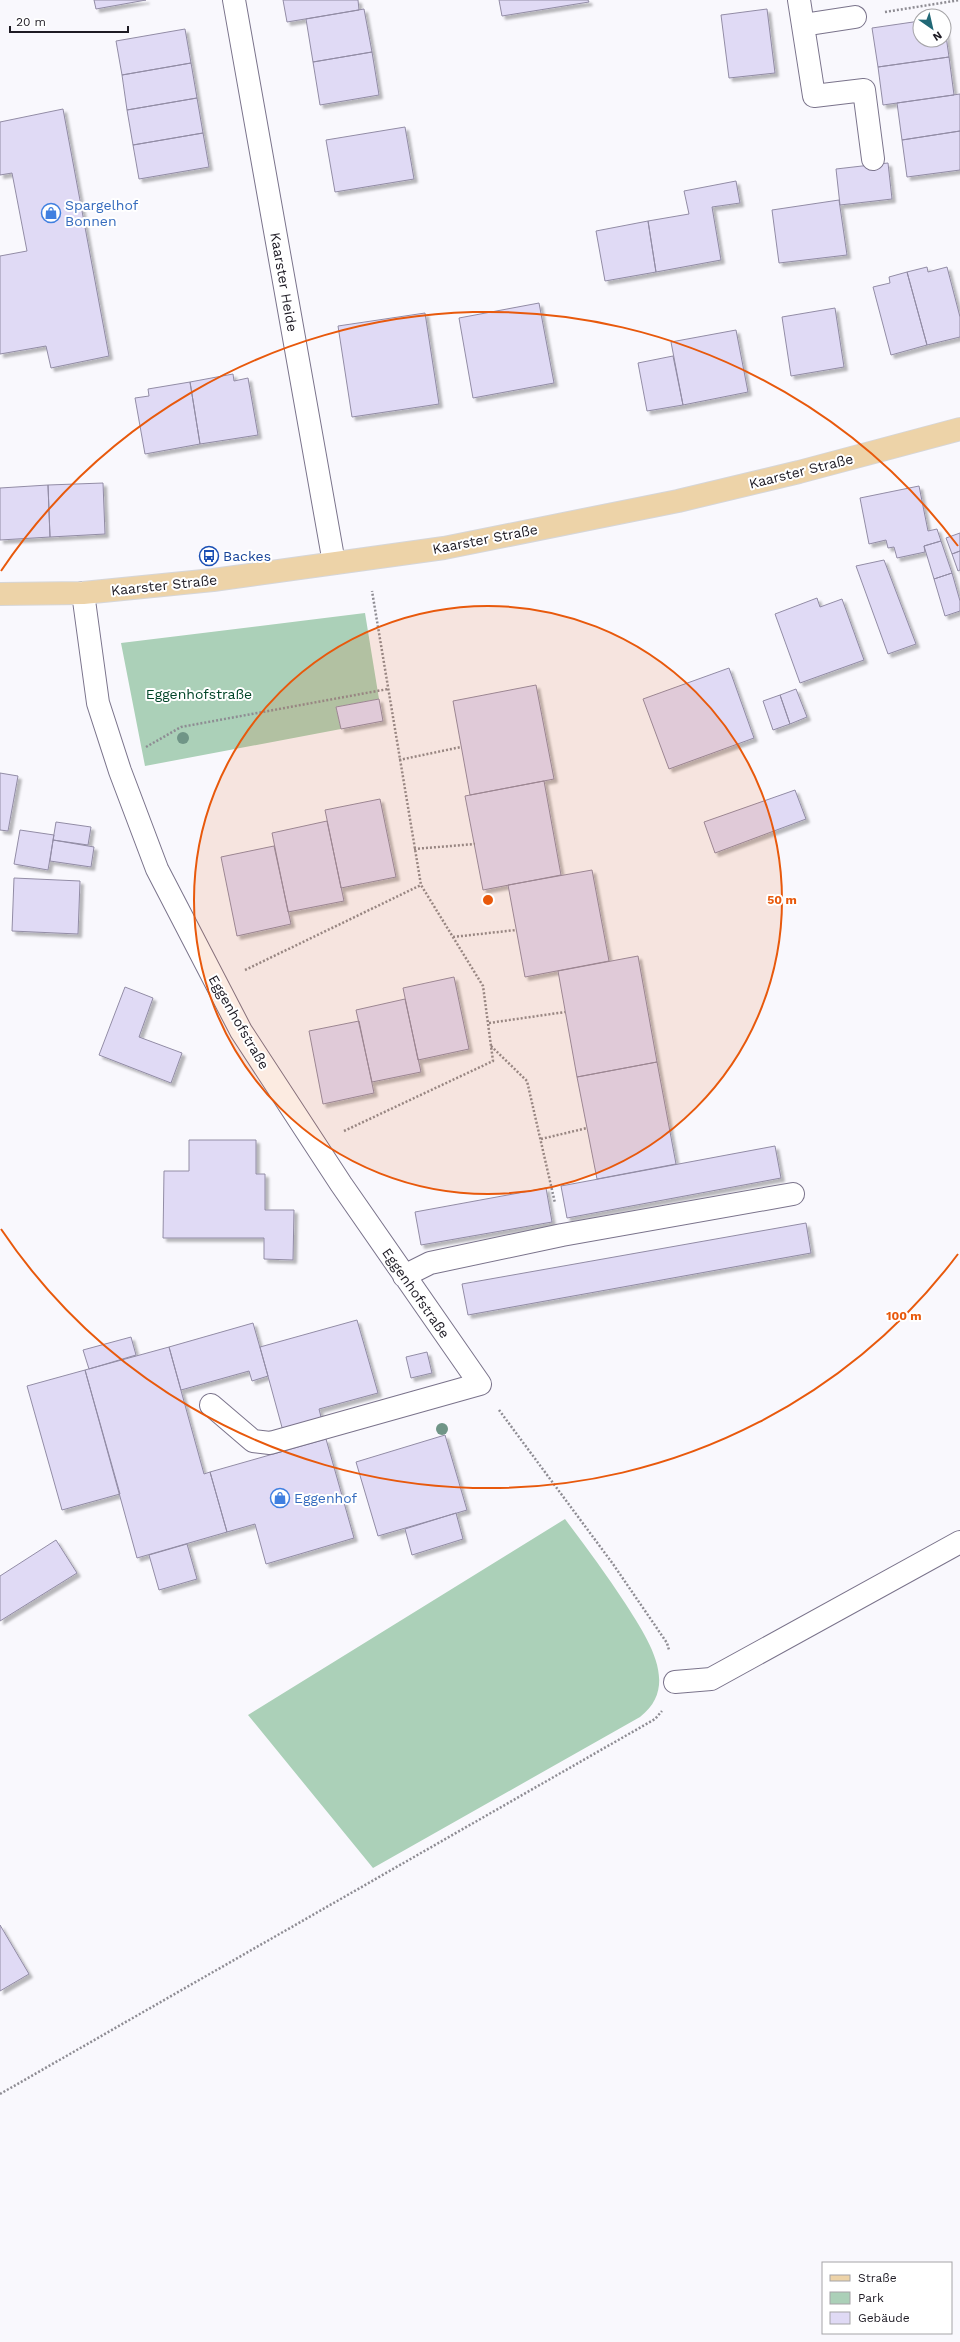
<svg xmlns="http://www.w3.org/2000/svg" width="960" height="2342" font-family="'Work Sans',sans-serif">
  <style>
    .green { fill: #abd0b8 }
    .building { fill: #e0daf5; stroke: #928ca5; filter: url(#shadow) }
    .lines { fill: none; stroke-linecap: round; stroke-linejoin: round }
    .minor-casing { stroke: #7a738b; stroke-width: 24 }
    .major-casing { stroke: #d6d6d8; stroke-width: 24 }
    .path { stroke: #8e8c93; stroke-width: 2.5; stroke-dasharray: 2 2; stroke-linecap: butt }
    .minor { stroke: #fff; stroke-width: 22 }
    .major { stroke: #edd3a8; stroke-width: 22 }
    .tree { fill: #709587 }
    .ring { fill: none; stroke: #e8590c; stroke-width: 2 }
    .labels { text-anchor: middle; stroke-width: 4; stroke-linejoin: round; paint-order: stroke }
    .shop-label { font-size: 14px; fill: #366cbe; stroke: #fff; text-anchor: start }
    .street-label { font-size: 14px; fill: #1e1b24; stroke: #fff }
    .transit-label { font-size: 14px; fill: #164399; stroke: #fff; text-anchor: start }
    .park-label { font-size: 14px; fill: #004427; stroke: #fff }
    .centre { fill: #e8590c; stroke: #fff; stroke-width: 2 }
    .ring-label { font-size: 12px; text-anchor: middle; font-weight: bold; fill: #e8590c; stroke: #fff; stroke-width: 4; stroke-linejoin: round; paint-order: stroke }
  </style>
  <defs>
    <filter id="shadow"><feDropShadow dx="3.5" dy="3.5" stdDeviation="1" flood-color="#0004"/></filter>
  </defs>
  <rect width="100%" height="100%" fill="#f9f8fd"/>
  <path class="green" d="M365,613L379,699L336,707L341,729L145,766L121,643Z
    M565,1519C586,1547 606,1574 625,1603C645,1635 682,1685 640,1717L373,1868L248,1715Z"/>
  <path class="building" d="M94,0H146L96,9Z
    M283,0H358L359,10L287,22Z
    M499,0H588L589,2L502,16Z
    M364,9L372,52L313,62L306,19Z
    M767,9L775,73L729,78L721,15Z
    M920,21V40H944V22L949,57L878,67L872,28Z
    M185,29L191,63L122,75L116,41Z
    M372,52L379,95L320,105L313,62Z
    M949,57L954,95L883,105L878,67Z
    M191,63L197,98L127,110L122,75Z
    M960,94V131L902,140L897,103Z
    M197,98L203,133L133,145L127,110Z
    M63,109L109,356L51,368L46,346L0,354V256L27,251L12,173L0,175V122Z
    M405,127L414,179L335,192L326,140Z
    M960,131V170L907,177L902,140Z
    M203,133L209,167L139,179L133,145Z
    M888,163L892,199L840,205L836,169Z
    M736,181L740,203L712,207L721,260L656,272L648,221L689,214L684,191Z
    M839,200L847,255L779,263L772,210Z
    M648,221L656,272L605,281L596,231Z
    M927,267L928,272L947,267L960,317V337L927,345L907,272Z
    M907,272L927,345L891,355L873,287L890,283L889,277Z
    M539,303L554,383L473,398L459,318Z
    M835,308L844,367L791,376L782,317Z
    M425,313L439,404L352,417L338,326Z
    M736,330L748,392L683,405L671,342Z
    M673,356L683,405L647,411L638,363Z
    M233,374L234,381L248,378L258,435L200,444L190,382Z
    M190,382L200,444L145,454L135,398L149,396L148,389Z
    M103,483L105,534L50,537L48,485Z
    M48,485L50,537L0,540V488Z
    M919,486L928,531L937,529L941,541L924,546L925,552L897,558L894,547L888,548L886,540L869,544L860,498Z
    M960,533V551L952,554L946,538Z
    M941,541L952,573L934,579L924,546Z
    M960,551V570L958,571L952,554Z
    M884,560L916,644L888,654L856,566Z
    M952,573L960,601V611L945,616L934,579Z
    M817,598L820,607L842,599L864,660L800,683L775,614Z
    M729,668L754,738L669,769L643,699Z
    M536,685L554,779L470,795L453,701Z
    M796,689L807,717L790,724L780,695Z
    M780,695L790,724L773,730L763,701Z
    M379,699L383,721L341,729L336,707Z
    M0,773L18,776L8,831L0,830Z
    M544,781L561,875L483,890L465,796Z
    M795,790L806,819L715,853L704,822Z
    M380,799L396,877L341,888L325,810Z
    M327,821L344,901L288,912L272,833Z
    M56,822L91,827L88,845L53,840Z
    M20,830L54,835L48,870L14,864Z
    M53,840L94,847L91,867L50,861Z
    M274,846L291,924L237,936L221,857Z
    M592,870L609,961L525,977L508,885Z
    M14,878L80,881L78,934L12,931Z
    M638,956L657,1062L577,1077L558,971Z
    M454,977L469,1049L418,1060L403,988Z
    M125,987L153,998L139,1037L182,1053L171,1083L99,1055Z
    M405,999L421,1072L372,1082L356,1010Z
    M359,1021L374,1093L323,1104L309,1031Z
    M657,1062L676,1164L597,1179L577,1077Z
    M189,1140H256V1174H265V1210H294L293,1260L264,1259V1238H163L164,1171H189Z
    M775,1146L781,1178L567,1218L561,1186Z
    M546,1188L552,1222L421,1245L415,1212Z
    M806,1223L811,1253L468,1315L462,1284Z
    M357,1320L378,1393L319,1409L322,1421L283,1431L260,1347Z
    M253,1323L268,1376L252,1381L249,1371L181,1390L169,1347Z
    M131,1337L136,1355L89,1369L83,1350Z
    M169,1347L204,1474L210,1472L227,1532L137,1558L85,1370Z
    M427,1352L432,1373L411,1378L406,1357Z
    M85,1370L120,1494L62,1510L27,1386Z
    M445,1435L467,1510L378,1536L356,1462Z
    M326,1439L354,1538L266,1564L255,1524L227,1532L210,1472Z
    M456,1513L463,1539L412,1555L405,1529Z
    M56,1540L77,1573L0,1621V1576Z
    M187,1544L197,1579L159,1590L149,1555Z
    M0,1925L29,1974L0,1991Z"/>
  <g class="lines">
    <g class="minor-casing">
      <path id="minor" d="M234,0L334,563
        M799,0L814,96L864,90L873,159
        M803,25L855,17
        M83,593L98,703L120,771L157,869L241,1031L341,1184L480,1384L270,1443L253,1441L211,1405
        M404,1276L430,1263L562,1235L793,1194
        M675,1682L711,1679L960,1542"/>
    </g>
    <g class="major-casing">
      <path id="major" d="M0,594L83,593L213,580L444,548L678,501L799,472L960,429"/>
    </g>
    <path class="path" d="M885,12L960,0
      M146,747L181,727L388,689
      M399,760L461,747
      M414,849L475,844
      M453,937L516,930
      M245,970L421,885
      M489,1023L565,1012
      M491,1046L527,1081L555,1203
      M344,1131L493,1061L483,986L421,885L372,591
      M541,1139L587,1128
      M499,1410L613,1564L667,1643L669,1650
      M0,2094L655,1719L662,1711"/>
    <use href="#minor" class="minor"/>
    <use href="#major" class="major"/>
  </g>
  <g class="tree">
    <circle cx="183" cy="738" r="6"/>
    <circle cx="442" cy="1429" r="6"/>
  </g>
  <circle cx="488" cy="900" r="294" fill="#e8590c" fill-opacity=".12"/>
  <g class="ring">
    <circle cx="488" cy="900" r="294"/>
    <path d="M958 1254A588 588 0 0 1 1 1229M1 571A588 588 0 0 1 958 546"/>
  </g>
  <defs>
    <g id="shop-ring" transform="scale(1)"><circle r="9.5" fill="#fff" stroke="#3f7fe0" stroke-width="1.5"/><path d="M-5-2.5h2.3a2.7 3.5 0 0 1 5.4 0H5L5.5 6h-11ZM-1.5-2.5h3a1.5 2.3 0 0 0-3 0Z" fill="#3f7fe0"/></g>
    <g id="bus-ring" transform="scale(1)"><circle r="9.5" fill="#fff" stroke="#1a4fb4" stroke-width="1.5"/><path d="M-5-6H5V4H4V6H2V4H-2V6H-4V4H-5ZM-3.5-4V0h7V-4ZM-3.5 1.2v1.5H-2V1.2ZM2 1.2v1.5H3.5V1.2Z" fill="#1a4fb4"/></g>
  </defs>
  <g fill-rule="evenodd">
    <use href="#shop-ring" x="51" y="213"/>
    <use href="#bus-ring" x="209" y="556"/>
    <use href="#shop-ring" x="280" y="1498"/>
  </g>
  <g class="labels">
    <g class="shop-label">
      <text x="65" y="210">Spargelhof<tspan x="65" dy="16">Bonnen</tspan></text>
      <text x="294" y="1503">Eggenhof</text>
    </g>
    <g class="street-label">
      <text transform="translate(284 282) rotate(80)" y="5">Kaarster Heide</text>
      <text transform="translate(801 471) rotate(-14)" y="5">Kaarster Straße</text>
      <text transform="translate(485 539) rotate(-11)" y="5">Kaarster Straße</text>
      <text transform="translate(164 585) rotate(-6)" y="5">Kaarster Straße</text>
      <text transform="translate(239 1022) rotate(60)" y="5">Eggenhofstraße</text>
      <text transform="translate(416 1293) rotate(55)" y="5">Eggenhofstraße</text>
    </g>
    <g class="transit-label">
      <text x="223" y="561">Backes</text>
    </g>
    <g class="park-label">
      <text x="199" y="699">Eggenhofstraße</text>
    </g>
  </g>
  <circle cx="488" cy="900" r="6" class="centre"/>
  <g class="ring-label">
    <text x="782" y="904">50 m</text>
    <text x="904" y="1320">100 m</text>
  </g>
  <rect x="822" y="2262" width="130" height="72" fill="#ffffff" stroke="#a5a4a7"/>
  <rect x="830" y="2275" width="20" height="6" fill="#edd3a8" stroke="#a5a4a7"/>
  <text x="858" y="2282" font-size="12" fill="#1e1b24">Straße</text>
  <rect x="830" y="2292" width="20" height="12" fill="#abd0b8" stroke="#a5a4a7"/>
  <text x="858" y="2302" font-size="12" fill="#1e1b24">Park</text>
  <rect x="830" y="2312" width="20" height="12" fill="#e0daf5" stroke="#a5a4a7"/>
  <text x="858" y="2322" font-size="12" fill="#1e1b24">Gebäude</text>
  <g transform="translate(932 28) rotate(146)"><circle r="19" fill="#ffffff" stroke="#a5a4a7"/>
  <path d="M0-3L7 15L0 10L-7 15Z" fill="#216876"/>
  <text y="-6" font-size="11" font-weight="bold" text-anchor="middle" fill="#1e1b24">N</text>
  </g>
  <path d="M10 26v6h118v-6" fill="none" stroke="#1e1b24" stroke-width="2"/>
  <text x="16" y="26" font-size="12" fill="#1e1b24" stroke="#ffffff" stroke-width="3" paint-order="stroke">20 m</text>
</svg>
